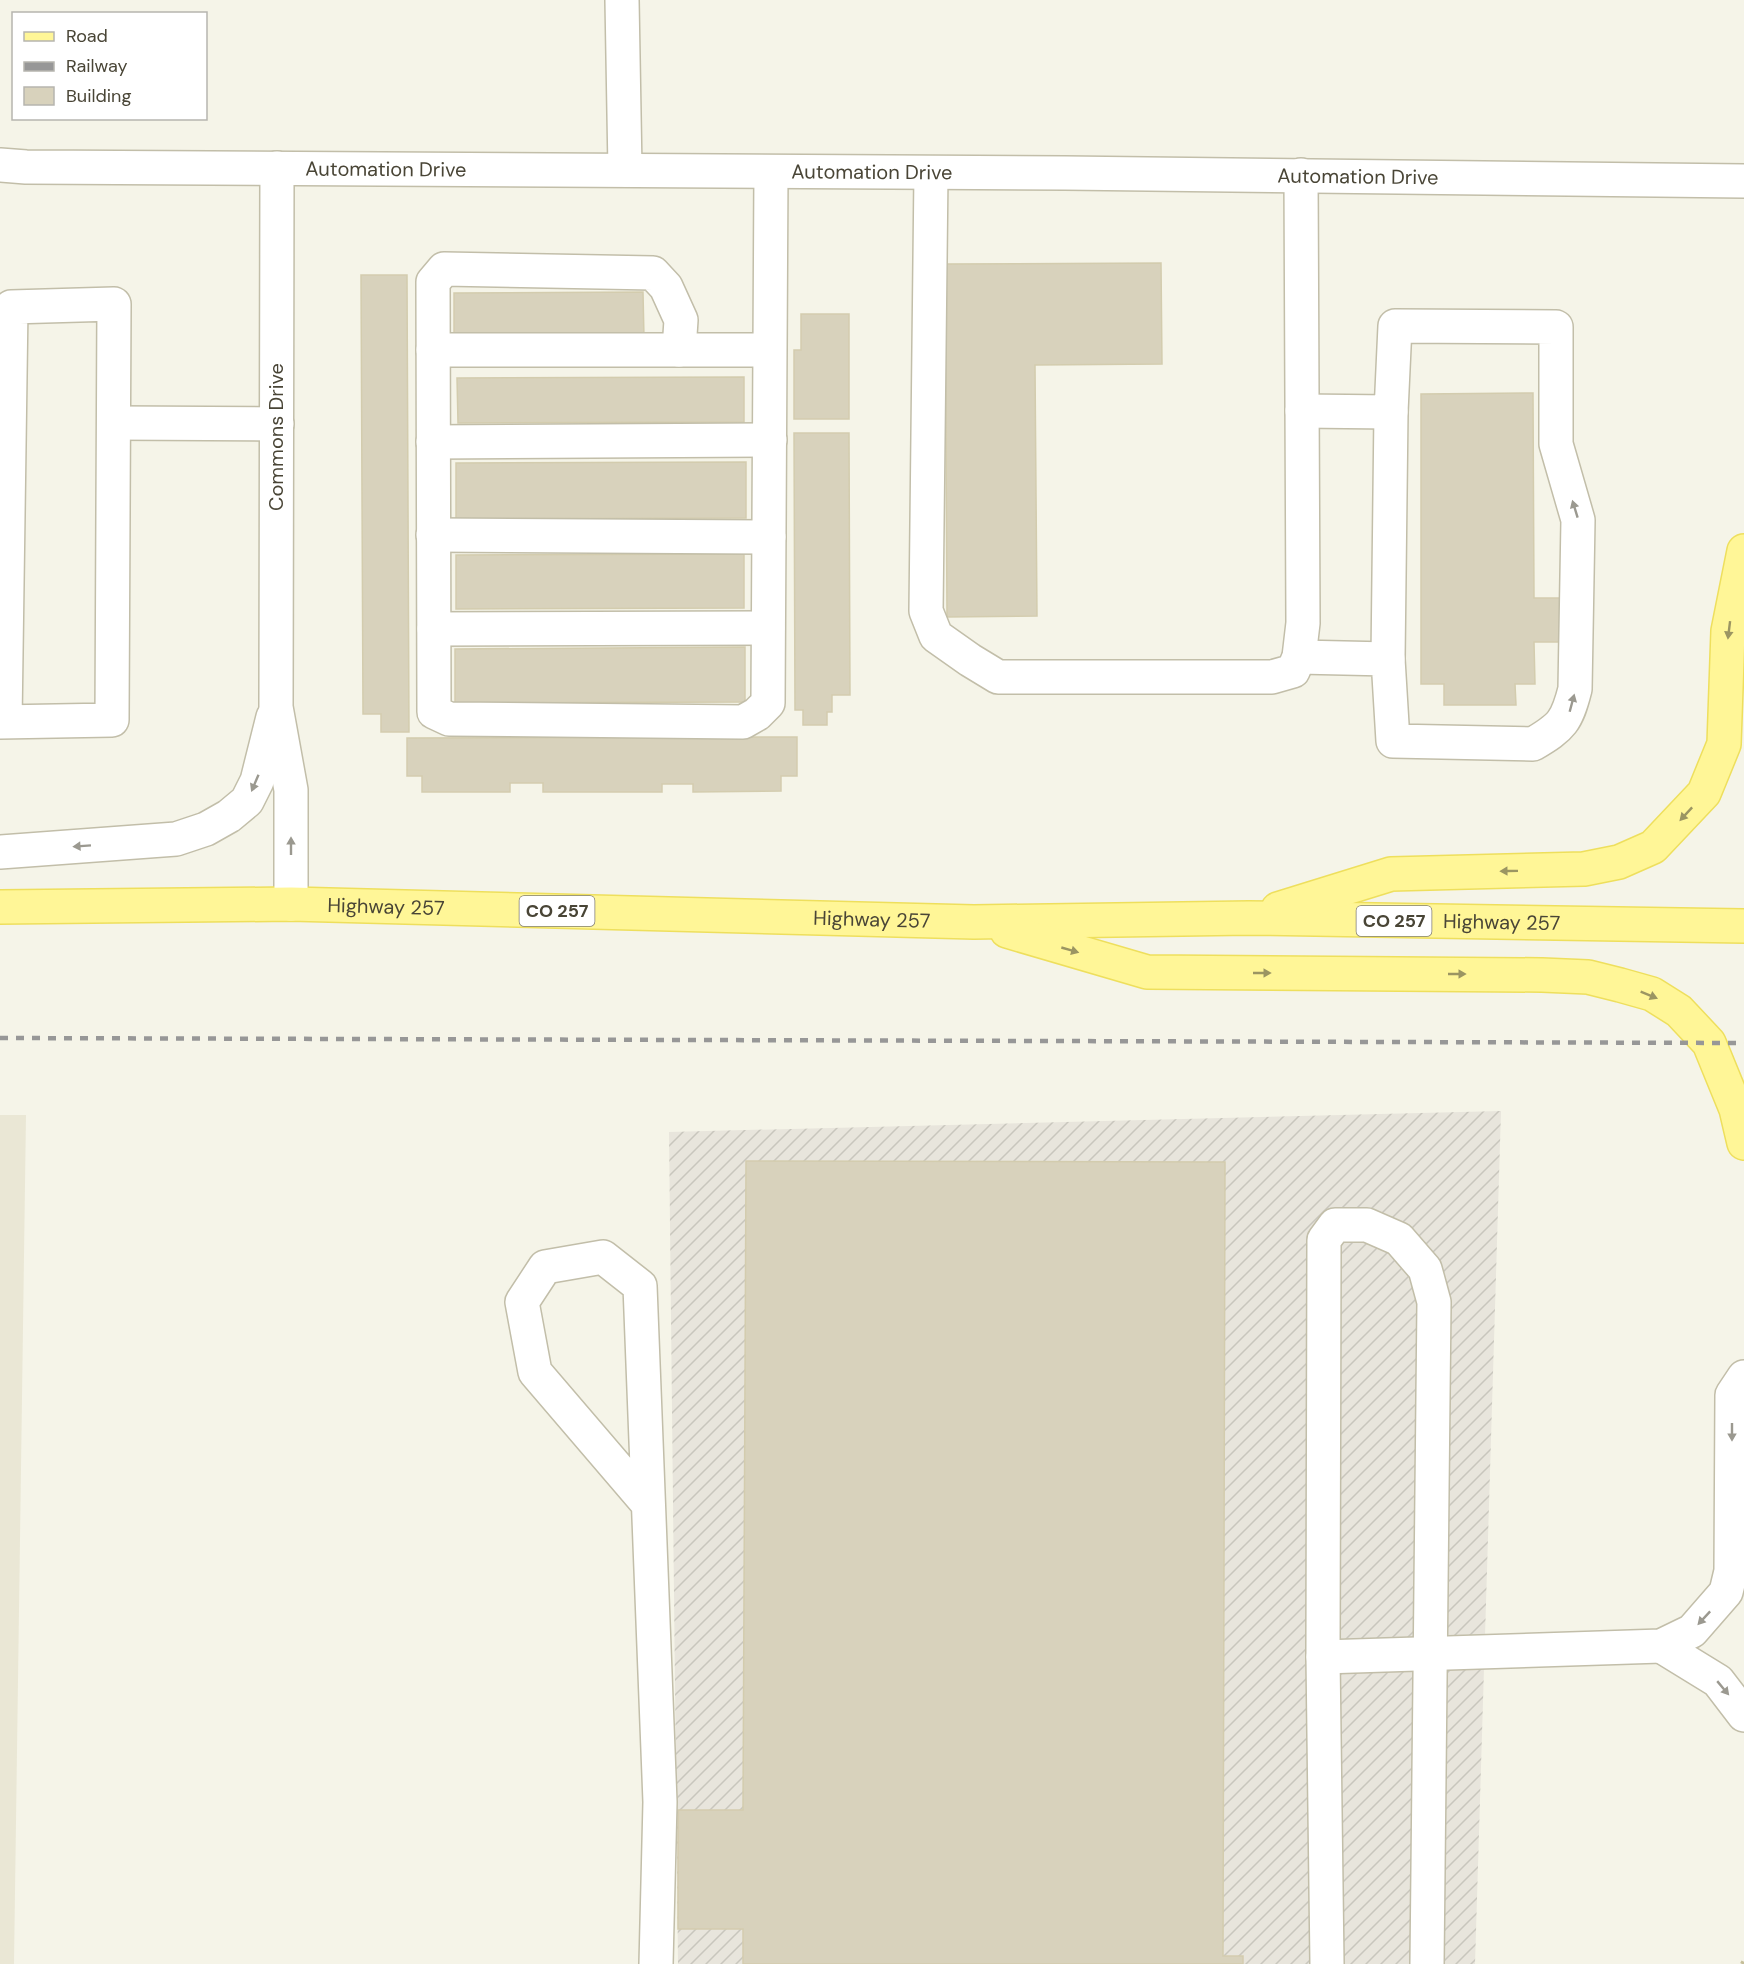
<svg xmlns="http://www.w3.org/2000/svg" width="1744" height="1964" font-family="'DM Sans',sans-serif">
  <style>
    .residential { fill: #eae7d5 }
    .industrial { fill: url(#industrial-furrows) }
    .building { fill: #d8d2bc; stroke: #d3ccae; stroke-width: 1.5 }
    .lines { fill: none; stroke-linecap: round; stroke-linejoin: round }
    .minor-casing { stroke: #c2bea9; stroke-width: 36 }
    .major-casing { stroke: #eedf5d; stroke-width: 36 }
    .path { stroke: #c5be99; stroke-width: 4; stroke-dasharray: 3 3; stroke-linecap: butt }
    .minor { stroke: #fff; stroke-width: 33 }
    .major { stroke: #fff697; stroke-width: 33 }
    .rail { stroke: #979797; stroke-width: 4.5; stroke-dasharray: 8 8; stroke-linecap: butt }
    .oneway { fill: #9b9990 }
    .oneway2 { fill: #9b9562 }
    .labels { text-anchor: middle; stroke-width: 5; stroke-linejoin: round; paint-order: stroke }
    .shield { fill: #fff; stroke: #807d72; stroke-width: 1.5 }
    .shield-label { font-size: 18px; font-weight: bold; fill: #494536 }
    .street-label { font-size: 20px; fill: #494536; stroke: #fff }
  </style>
  <defs>
    <pattern id="industrial-furrows" width="10" height="10" patternUnits="userSpaceOnUse" patternTransform="scale(1.5)"><rect width="10" height="10" fill="#e8e5dc"/><path d="M-1 1l2-2M0 10L10 0M9 11l2-2" fill="none" stroke="#c8c6bd"/></pattern>
  </defs>
  <rect width="100%" height="100%" fill="#f5f4e8"/>
  <path class="residential" d="M0,1115H26L14,1964H0Z"/>
  <path class="industrial" d="M1501,1111L1475,1964H678L669,1132Z"/>
  <path class="building" d="M1161,263L1162,364L1035,365L1037,616L947,617L945,264Z
    M361,275H407L409,732H381V714H363Z
    M643,292L644,338H454V293Z
    M801,314H849V419H794V350H801Z
    M744,377V422L458,423L457,378Z
    M1533,393L1534,598H1566V642H1534L1535,684H1515L1516,705H1444V684H1421V394Z
    M794,433H849L850,695H832V712H827V725H803V710H795Z
    M746,462V518L456,519V463Z
    M744,554V608L456,609V555Z
    M745,647V702L455,703V649Z
    M797,737V776H781V791L693,792V784H662V792H543V783H510V792H422V776H407V738Z
    M746,1161L1225,1162L1223,1956H1243V1964H743V1929H678V1810H743Z"/>
  <g class="lines">
    <g class="minor-casing">
      <g id="minor">
        <path d="M622,0L625,170"/>
        <path id="s1" d="M0,165L26,167L1065,173L1744,181"/>
        <path d="M277,168L276,707L291,790V904"/>
        <path d="M931,173L926,611L936,636L970,660L998,677H1272L1293,671L1299,657L1303,623L1301,175"/>
        <path d="M433,350H679"/>
        <path d="M770,350H679L681,320L666,287L653,273L444,269L433,282L434,712L449,719L743,722L757,714L768,703L771,172"/>
        <path d="M114,423L277,424"/>
        <path d="M433,442L770,440"/>
        <path d="M433,535L769,537"/>
        <path d="M434,629L768,628"/>
        <path d="M1299,657L1388,659L1393,741L1533,744C1562,727 1567,721 1575,689L1578,520L1556,444V327L1395,326L1391,412L1302,411"/>
        <path d="M1388,659L1391,412"/>
        <path d="M0,722L112,720L114,304L11,307L5,722"/>
        <path d="M0,852L176,839L206,829L229,816L247,801L257,781L273,717"/>
        <path d="M648,1504L535,1372L522,1302L545,1267L603,1257L640,1286L660,1802L656,1964"/>
        <path d="M1661,1646L1718,1681L1744,1715"/>
        <path d="M1323,1657L1661,1646L1692,1631L1726,1592L1731,1571L1732,1395L1744,1377"/>
        <path d="M1327,1964L1323,1657L1324,1240L1335,1225H1367L1399,1239L1425,1269L1434,1302L1427,1964"/>
      </g>
    </g>
    <g class="major-casing">
      <g id="major">
        <path id="s2" d="M0,907L291,904L974,922L1249,918L1744,926"/>
        <path d="M1278,909L1391,874L1584,869L1619,862L1653,847L1704,793L1724,744L1728,631L1744,551"/>
        <path d="M1007,931L1147,972L1542,975L1588,977L1620,985L1652,994L1679,1011L1709,1043L1736,1109L1744,1143"/>
      </g>
    </g>
    <path class="path" d="M1742,1964L1744,1960"/>
    <use href="#minor" class="minor"/>
    <use href="#major" class="major"/>
    <path class="rail" d="M0,1038L1744,1043"/>
  </g>
  <defs><path id="oneway-solid" d="M-6-.8H1V-3.2L6.5 0L1 3.2V.8H-6Z" transform="scale(1.5)"/></defs>
  <g class="oneway">
    <use href="#oneway-solid" transform="translate(1575 509) rotate(-107)"/>
    <use href="#oneway-solid" transform="translate(1572 703) rotate(-75)"/>
    <use href="#oneway-solid" transform="translate(255 783) rotate(113)"/>
    <use href="#oneway-solid" transform="translate(82 846) rotate(176)"/>
    <use href="#oneway-solid" transform="translate(291 846) rotate(-90)"/>
    <use href="#oneway-solid" transform="translate(1732 1432) rotate(90)"/>
    <use href="#oneway-solid" transform="translate(1704 1618) rotate(133)"/>
    <use href="#oneway-solid" transform="translate(1723 1688) rotate(50)"/>
  </g>
  <g class="oneway2">
    <use href="#oneway-solid" transform="translate(1729 630) rotate(97)"/>
    <use href="#oneway-solid" transform="translate(1686 814) rotate(133)"/>
    <use href="#oneway-solid" transform="translate(1509 871) rotate(179)"/>
    <use href="#oneway-solid" transform="translate(1070 950) rotate(16)"/>
    <use href="#oneway-solid" transform="translate(1262 973)"/>
    <use href="#oneway-solid" transform="translate(1457 974)"/>
    <use href="#oneway-solid" transform="translate(1649 995) rotate(22)"/>
  </g>
  <g class="labels">
    <g class="shield">
      <rect x="519.5" y="896" width="75" height="30" rx="4.5"/>
      <rect x="1356.5" y="906" width="75" height="30" rx="4.5"/>
    </g>
    <g class="shield-label">
      <text x="557" y="917">CO 257</text>
      <text x="1394" y="927">CO 257</text>
    </g>
    <g class="street-label">
      <text dy="7" stroke="none"><textPath href="#s1" startOffset="386">Automation Drive</textPath></text>
      <text dy="7" stroke="none"><textPath href="#s1" startOffset="872">Automation Drive</textPath></text>
      <text dy="7" stroke="none"><textPath href="#s1" startOffset="1358">Automation Drive</textPath></text>
      <text transform="translate(276 437) rotate(-90)" y="7">Commons Drive</text>
      <text dy="7" stroke="none"><textPath href="#s2" startOffset="386">Highway 257</textPath></text>
      <text dy="7" stroke="none"><textPath href="#s2" startOffset="872">Highway 257</textPath></text>
      <text dy="7" stroke="none"><textPath href="#s2" startOffset="1502">Highway 257</textPath></text>
    </g>
  </g>
  <rect x="12" y="12" width="195" height="108" fill="#ffffff" stroke="#b6b5af" stroke-width="1.5"/>
  <rect x="24" y="32" width="30" height="9" fill="#fff697" stroke="#b6b5af" stroke-width="1.5"/>
  <text x="66" y="42" font-size="18" fill="#494536">Road</text>
  <rect x="24" y="62" width="30" height="9" fill="#979797" stroke="#b6b5af" stroke-width="1.5"/>
  <text x="66" y="72" font-size="18" fill="#494536">Railway</text>
  <rect x="24" y="87" width="30" height="18" fill="#d8d2bc" stroke="#b6b5af" stroke-width="1.5"/>
  <text x="66" y="102" font-size="18" fill="#494536">Building</text>
</svg>
